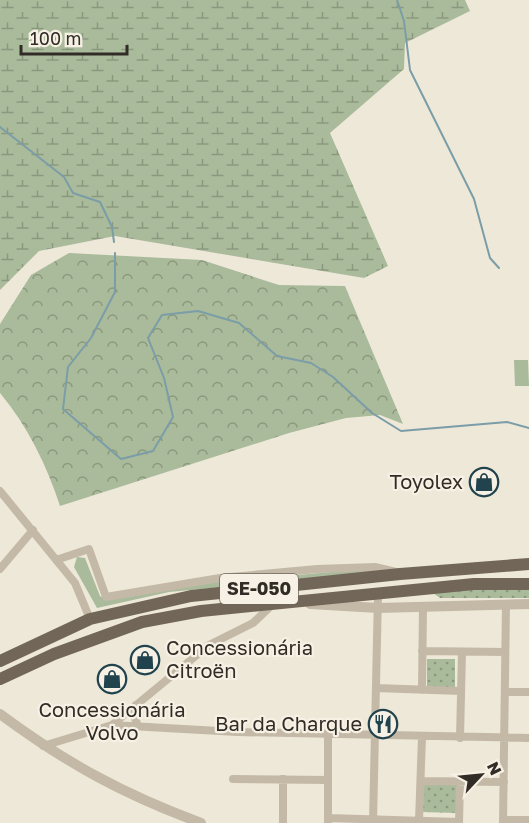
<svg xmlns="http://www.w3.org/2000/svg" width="529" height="823" font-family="'Golos Text',sans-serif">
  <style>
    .grass { fill: #aabb9b }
    .forest { fill: url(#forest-crowns) }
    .wetland { fill: url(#wetland-marsh) }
    .park { fill: url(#park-dots) }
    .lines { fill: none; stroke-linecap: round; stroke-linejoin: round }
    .stream { stroke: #7b9da7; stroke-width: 2 }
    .minor { stroke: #c4b9a7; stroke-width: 8 }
    .tertiary { stroke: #c4b9a7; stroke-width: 10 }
    .primary { stroke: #726659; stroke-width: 12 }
    .labels { text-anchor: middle; stroke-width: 4.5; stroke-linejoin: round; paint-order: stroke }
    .shield { fill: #f6f1e4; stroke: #6c675f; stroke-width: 1.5 }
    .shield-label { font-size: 18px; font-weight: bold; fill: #312c26 }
    .poi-label { font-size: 20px; fill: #312c26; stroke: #f6f1e4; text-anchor: end }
  </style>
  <defs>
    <pattern id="forest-crowns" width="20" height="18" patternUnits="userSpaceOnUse" patternTransform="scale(1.5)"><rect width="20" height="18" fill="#aabb9b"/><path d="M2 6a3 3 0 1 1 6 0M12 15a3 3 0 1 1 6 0" fill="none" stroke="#8b987e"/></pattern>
    <pattern id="wetland-marsh" width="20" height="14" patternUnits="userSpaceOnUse" patternTransform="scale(1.5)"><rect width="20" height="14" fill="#aabb9b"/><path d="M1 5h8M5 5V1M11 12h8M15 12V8" fill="none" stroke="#8b987e"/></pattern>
    <pattern id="park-dots" width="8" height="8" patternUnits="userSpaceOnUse" patternTransform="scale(1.5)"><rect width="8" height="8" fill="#aabb9b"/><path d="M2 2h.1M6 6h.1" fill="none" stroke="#8b987e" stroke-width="1.8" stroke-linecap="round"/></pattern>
  </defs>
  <rect width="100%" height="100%" fill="#eee8d9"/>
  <path class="grass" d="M514,360H528L529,386H515Z
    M77,557L85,558L100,596L107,600L171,586L377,568V572L169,592L97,608L74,567Z"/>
  <path class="forest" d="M69,253L202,260L279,285L345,286L403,424L380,415L346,418L289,433L60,506C47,466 27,425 0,393V324L31,275Z"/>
  <path class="wetland" d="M0,0H465L470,11L405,43L404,69L330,133L388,266L364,278L115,236L39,251L0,290Z"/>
  <path class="park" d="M529,585V598H440L433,593Z
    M427,659H455V688L427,687Z
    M422,778L459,779L458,813L421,812Z"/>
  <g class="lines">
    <path class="stream" d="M397,0L404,21L410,70L474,199L490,258L499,268
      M0,127L64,177L73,193L100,202L112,227L114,242
      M115,253V292L91,338L68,367L63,409L121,459L153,451L173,417L164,378L148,338L162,315L198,311L239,323L277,356L311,363L333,377L372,413L401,431L507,422L529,428"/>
    <path class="minor" d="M0,491L75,583L90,619
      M56,560L89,549L106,597L220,578L317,569L375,567L396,572
      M0,569L33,530
      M422,651L505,652
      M376,688L461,691
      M422,690L423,606
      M505,692H529
      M136,705L134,716L138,726
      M112,725L209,645L253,623L273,604
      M460,738L462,652
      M43,746L112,725L237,732L529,738
      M233,779L328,780
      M421,781L504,782
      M328,818L459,822
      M503,820H529
      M419,821L422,737
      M283,823V779
      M328,823V734
      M373,823L378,593
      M459,823L460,783
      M503,823L506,604"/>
    <path class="tertiary" d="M310,604L378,608L529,604
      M0,714C66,763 123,794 201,823"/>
    <path class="primary" d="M0,661L90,619L191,596L400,574L529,564
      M0,679L54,654L142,622L201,611L474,584H529"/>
  </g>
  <defs>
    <g id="shop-ring" transform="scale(1.5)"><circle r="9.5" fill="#f6f1e4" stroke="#21434e" stroke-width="1.5"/><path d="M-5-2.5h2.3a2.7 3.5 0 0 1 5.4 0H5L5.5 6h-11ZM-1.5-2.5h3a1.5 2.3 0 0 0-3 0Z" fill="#21434e"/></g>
    <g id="restaurant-ring" transform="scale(1.5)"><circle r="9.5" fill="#f6f1e4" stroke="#21434e" stroke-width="1.5"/><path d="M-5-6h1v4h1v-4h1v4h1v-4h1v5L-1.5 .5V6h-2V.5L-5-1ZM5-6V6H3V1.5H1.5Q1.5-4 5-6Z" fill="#21434e"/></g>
  </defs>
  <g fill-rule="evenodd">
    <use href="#shop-ring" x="484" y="482"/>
    <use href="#shop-ring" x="145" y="660"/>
    <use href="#shop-ring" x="112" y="679"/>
    <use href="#restaurant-ring" x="383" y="724"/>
  </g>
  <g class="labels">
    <rect class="shield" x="220" y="574" width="78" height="30" rx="4.5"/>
    <g class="shield-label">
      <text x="259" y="595">SE-050</text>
    </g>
    <g class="poi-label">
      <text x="463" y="489">Toyolex</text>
      <text x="166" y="655" text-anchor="start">Concessionária<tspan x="166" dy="23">Citroën</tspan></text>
      <text x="112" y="717" text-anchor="middle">Concessionária<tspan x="112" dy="23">Volvo</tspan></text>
      <text x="362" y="731">Bar da Charque</text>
    </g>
  </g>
  <g transform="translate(481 775) rotate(64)" stroke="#f6f1e4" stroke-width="4.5" paint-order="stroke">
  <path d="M0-4.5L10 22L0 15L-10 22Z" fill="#312c26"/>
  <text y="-9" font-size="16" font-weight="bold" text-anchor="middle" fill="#312c26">N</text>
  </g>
  <path d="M21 45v9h106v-9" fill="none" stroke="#312c26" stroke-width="3"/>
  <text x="30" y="45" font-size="18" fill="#312c26" stroke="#f6f1e4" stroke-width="4.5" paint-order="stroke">100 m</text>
</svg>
